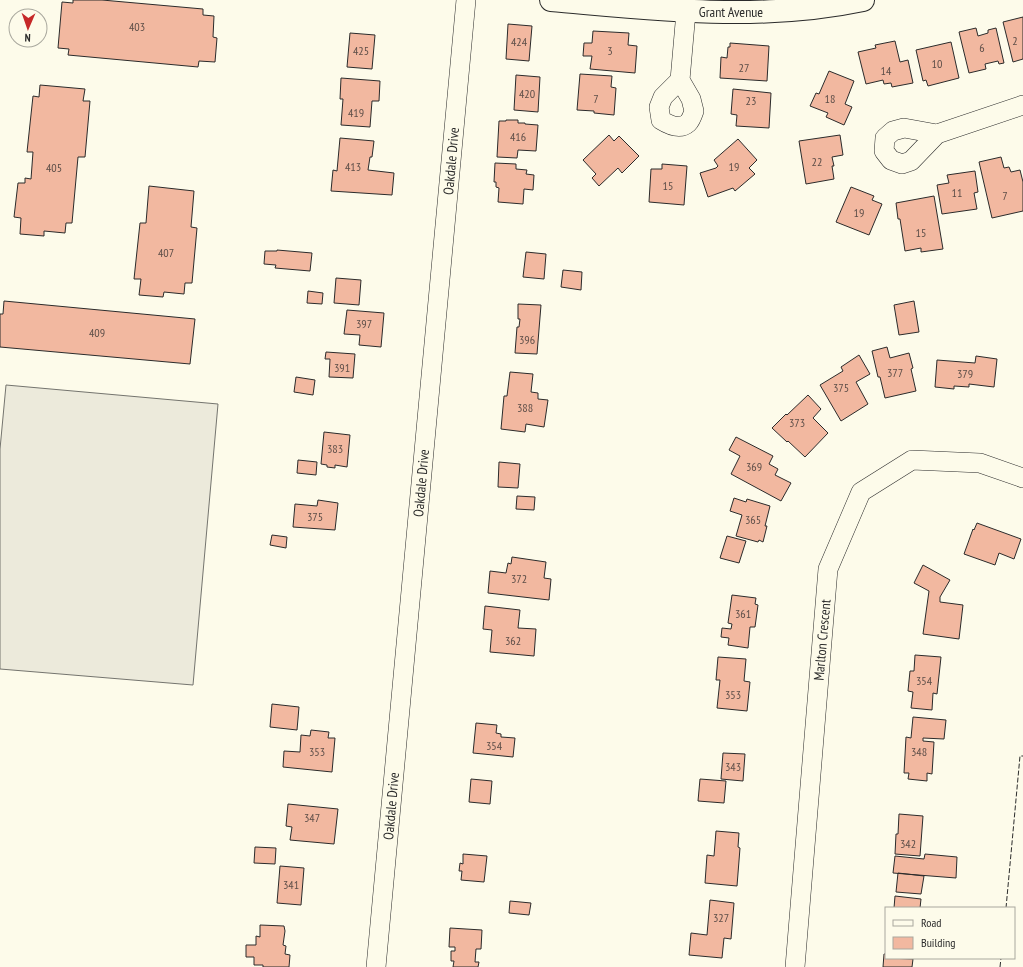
<svg xmlns="http://www.w3.org/2000/svg" width="1023" height="967" font-family="'PT Sans Narrow',sans-serif">
  <style>
    .parking { fill: #eceadb; stroke: #74746e }
    .building { fill: #f2b8a0; stroke: #2b2b2b }
    .lines { fill: none; stroke-linecap: round; stroke-linejoin: round }
    .minor-casing { stroke: #2b2b2b; stroke-width: 20 }
    .major-casing { stroke: #2b2b2b; stroke-width: 24 }
    .minor { stroke: #fdfbea; stroke-width: 19 }
    .major { stroke: #fdfbea; stroke-width: 22 }
    .fence { stroke: #2b2b2b; stroke-width: 1; stroke-dasharray: 5 2; stroke-linecap: butt }
    .labels { text-anchor: middle; stroke-width: 3; stroke-linejoin: round; paint-order: stroke }
    .number-label { font-size: 12px; fill: #5d4e48 }
    .street-label { font-size: 14px; fill: #2b2b2b; stroke: #fdfbea }
  </style>
  <rect width="100%" height="100%" fill="#fdfbea"/>
  <path class="parking" d="M6,385L218,404L193,685L0,669V449Z"/>
  <path class="building" d="M73,0H102L203,9V15L214,16L213,37L217,38L215,62L199,61L198,67L68,55L69,49L58,48L62,2L73,3Z
    M1023,17V59L1013,62L1003,22Z
    M508,24L532,26L529,61L506,59Z
    M976,28L978,36L988,33V30L996,28L1004,63L999,64L998,61L985,64L986,69L969,73L959,32Z
    M593,31L629,33L628,45L637,46L635,73L590,69L592,56H583L584,43H592Z
    M350,33L375,35L372,69L347,67Z
    M895,41L900,62L908,60L913,83L892,87L891,83L884,84L883,80L866,84L858,52L876,48L875,45Z
    M951,42L959,78L928,86L926,80L923,81L916,50Z
    M730,43L769,46L767,81L720,78L721,57L727,58L728,47H730Z
    M829,71L854,81L845,104L852,107L844,125L826,117L828,113L810,106L816,93L819,94Z
    M580,74L612,76L611,87L616,88L614,115L594,113V111L577,110Z
    M516,75L540,77L538,112L514,110Z
    M341,78L380,81L379,101H372L370,127L341,125L343,99H340Z
    M40,85L85,89L83,101H90L85,157H78L72,223H66L65,233L44,231V236L20,234L21,218L14,217L18,183H25V178L31,179L33,152H27L33,96L39,97Z
    M733,89L771,93L769,128L736,126L737,115L731,114Z
    M506,120H518V123H525V124L538,125L536,151L518,150L517,158L497,157L499,121H506Z
    M609,135L614,141L619,136L639,156L622,173L618,168L599,186L592,178L596,174L583,160Z
    M840,135L843,155L832,157L834,166H832L834,179L806,184L799,141Z
    M340,138L374,141L372,157H370L368,170L394,173L392,195L331,191L333,170L337,171Z
    M738,139L757,160L749,168L755,174L735,191L733,188L708,197L700,173L716,168L718,166L714,160Z
    M1001,157L1004,168L1009,167L1011,172L1020,170L1023,182V211L992,218L979,162Z
    M495,163L516,164V169L527,170L526,174L534,175L533,190L524,189L523,204L498,202L499,188L496,187V182H494Z
    M662,164L687,166L684,205L649,202L651,169H662Z
    M975,171L978,192L974,193L977,209L942,214L937,185L949,183L947,175Z
    M149,186L194,191L191,227L197,228L192,283H185L184,294L164,292L163,297L139,295L141,279H134L140,223H146Z
    M851,187L874,196L872,200L882,204L869,235L836,222Z
    M934,196L943,249L921,252V248L905,251L900,219H898L896,203Z
    M277,250L312,253L310,271L275,268L276,265L264,264L265,251H277Z
    M526,252L546,254L544,279L523,277Z
    M563,270L582,272L581,290L561,287Z
    M336,278L361,280L359,305L334,303Z
    M308,291L323,293L322,304L307,303Z
    M4,301L195,319L190,364L0,347V314H3Z
    M914,301L919,332L899,335L894,305Z
    M518,304L541,305L537,354L515,353L517,327H519L520,319H518Z
    M347,310L384,313L381,347L359,345L360,335L344,334Z
    M887,347L890,358L909,353L913,368L911,369L916,391L885,398L880,377H878L872,351Z
    M326,352L355,354L353,378L329,377L330,359H325Z
    M859,355L870,374L856,382L868,404L841,421L820,385L843,371L841,367Z
    M976,356L997,359L994,387L969,384V387L954,386V389L935,387L937,360L975,363Z
    M510,372L533,374L531,392L538,393V399L548,400L544,427L526,424L525,432L501,429L504,396H507Z
    M296,377L315,380L313,395L294,392Z
    M808,395L821,409L813,418L828,433L805,457L788,441L787,442L772,428L786,414L787,415Z
    M324,432L350,435L347,467L335,465V468L327,467V465L321,464Z
    M736,437L773,456L769,464L778,469L775,475L791,483L781,501L731,474L740,456L729,450Z
    M298,460L317,462L316,475L297,473Z
    M499,462L520,464L518,488L498,487Z
    M517,496L535,497L534,510L516,509Z
    M734,498L746,502L747,499L770,506L765,526H767L763,542L759,540L758,542L736,536L742,515L730,511Z
    M318,500L338,503L335,530L293,527L295,504L317,506Z
    M977,523L1021,539L1014,559L999,553L995,565L964,554L973,529L974,530Z
    M272,535L287,537L286,548L270,545Z
    M727,536L746,541L739,563L720,558Z
    M512,557L546,562L544,578L551,579L549,600L488,593L490,571L506,573L508,563L511,564Z
    M923,565L950,580L940,597V602L963,605L959,639L923,634L929,591L914,583Z
    M732,595L756,598L755,604L758,605L755,627H750L748,648L728,645L729,638L721,637L722,628L731,629L732,624L728,623Z
    M485,606L520,610L518,628L536,629L534,656L490,652L492,630L483,629Z
    M915,655L941,657L937,694L933,693L932,710L911,708L913,692L908,691L910,671H914Z
    M718,657L746,659L744,681L750,682L747,711L717,708L720,680H716Z
    M272,704L299,707L297,730L270,727Z
    M913,717L946,720L944,739L923,738V741L934,742L932,774L927,773V781L908,779L909,773H904L906,737L911,738Z
    M476,723L497,725L496,733L501,734V737L515,738L513,757L473,753Z
    M311,730L329,732L328,738H335L332,772L283,767L284,751L300,752L301,735L310,736Z
    M723,753L745,754L743,781L721,779Z
    M471,779L492,781L490,804L469,802Z
    M700,779L726,781L724,803L698,801Z
    M288,804L338,809L334,844L290,840L292,827L286,826Z
    M899,814L923,816L920,856L895,854L896,834H898Z
    M716,831L739,833L738,847L740,848L737,886L705,883L707,855L714,856Z
    M255,847L276,848L275,864L254,863Z
    M463,854L487,856L484,882L461,880L462,871H459L460,863L463,864Z
    M925,854L957,857L956,878L893,873L895,856L924,859Z
    M280,866L304,868L301,905L277,903Z
    M898,873L924,876L921,894L896,892Z
    M895,896L921,899L920,908H894Z
    M710,900L734,903L731,939L724,938L722,958L689,955L691,933L707,935Z
    M510,901L531,903L529,915L509,913Z
    M260,925L284,926L285,931L283,945L286,946L285,954L290,955L289,967H263V965H254V957H246V945H256V936L260,937Z
    M450,928L482,930L481,949H476L475,962H479L478,967H453L454,961H451V951H455V947H449Z
    M884,954H886V958L913,959L912,967H883Z"/>
  <g class="lines">
    <g class="minor-casing">
      <path id="minor" d="M680,80L691,99L694,111C693,114 691,120 688,123C680,130 669,125 661,120L659,107L663,97L680,80L686,12
        M937,134L911,161L902,164L891,160L884,151L885,138L893,131L904,128L937,134L1023,105
        M376,967L466,0
        M795,967L828,569L861,492L912,460L980,463L1023,478"/>
    </g>
    <g class="major-casing">
      <path id="major" d="M551,0C656,9 759,22 863,0"/>
    </g>
    <use href="#minor" class="minor"/>
    <use href="#major" class="major"/>
    <path class="fence" d="M1006,908L1020,756H1023
      M1000,967L1001,958"/>
  </g>
  <g class="labels">
    <g class="number-label">
      <text x="137" y="31">403</text>
      <text x="1015" y="45">2</text>
      <text x="519" y="46">424</text>
      <text x="982" y="52">6</text>
      <text x="361" y="55">425</text>
      <text x="610" y="55">3</text>
      <text x="937" y="68">10</text>
      <text x="744" y="72">27</text>
      <text x="886" y="75">14</text>
      <text x="527" y="98">420</text>
      <text x="596" y="103">7</text>
      <text x="830" y="103">18</text>
      <text x="751" y="105">23</text>
      <text x="356" y="117">419</text>
      <text x="518" y="141">416</text>
      <text x="817" y="166">22</text>
      <text x="353" y="171">413</text>
      <text x="734" y="171">19</text>
      <text x="54" y="172">405</text>
      <text x="668" y="190">15</text>
      <text x="957" y="197">11</text>
      <text x="1005" y="200">7</text>
      <text x="859" y="217">19</text>
      <text x="921" y="237">15</text>
      <text x="166" y="257">407</text>
      <text x="364" y="328">397</text>
      <text x="97" y="337">409</text>
      <text x="527" y="344">396</text>
      <text x="342" y="372">391</text>
      <text x="895" y="377">377</text>
      <text x="965" y="378">379</text>
      <text x="841" y="392">375</text>
      <text x="525" y="412">388</text>
      <text x="797" y="427">373</text>
      <text x="335" y="453">383</text>
      <text x="754" y="471">369</text>
      <text x="315" y="521">375</text>
      <text x="753" y="524">365</text>
      <text x="519" y="583">372</text>
      <text x="743" y="618">361</text>
      <text x="513" y="645">362</text>
      <text x="924" y="685">354</text>
      <text x="733" y="699">353</text>
      <text x="494" y="750">354</text>
      <text x="317" y="756">353</text>
      <text x="919" y="756">348</text>
      <text x="733" y="771">343</text>
      <text x="312" y="822">347</text>
      <text x="908" y="848">342</text>
      <text x="291" y="889">341</text>
      <text x="721" y="922">327</text>
    </g>
    <g class="street-label">
      <text x="731" y="17">Grant Avenue</text>
      <text transform="translate(451 161) rotate(-85)" y="5">Oakdale Drive</text>
      <text transform="translate(421 483) rotate(-85)" y="5">Oakdale Drive</text>
      <text transform="translate(822 640) rotate(-85)" y="5">Marlton Crescent</text>
      <text transform="translate(391 806) rotate(-85)" y="5">Oakdale Drive</text>
    </g>
  </g>
  <rect x="885" y="907" width="130" height="52" fill="#fdfbea" stroke="#a9a89e"/>
  <rect x="893" y="920" width="20" height="6" fill="#fdfbea" stroke="#a9a89e"/>
  <text x="921" y="927" font-size="12" fill="#2b2b2b">Road</text>
  <rect x="893" y="937" width="20" height="12" fill="#f2b8a0" stroke="#a9a89e"/>
  <text x="921" y="947" font-size="12" fill="#2b2b2b">Building</text>
  <g transform="translate(28 28) rotate(182)"><circle r="19" fill="#fdfbea" stroke="#a9a89e"/>
  <path d="M0-3L7 15L0 10L-7 15Z" fill="#c62828"/>
  <text y="-6" font-size="11" font-weight="bold" text-anchor="middle" fill="#2b2b2b">N</text>
  </g>
</svg>
